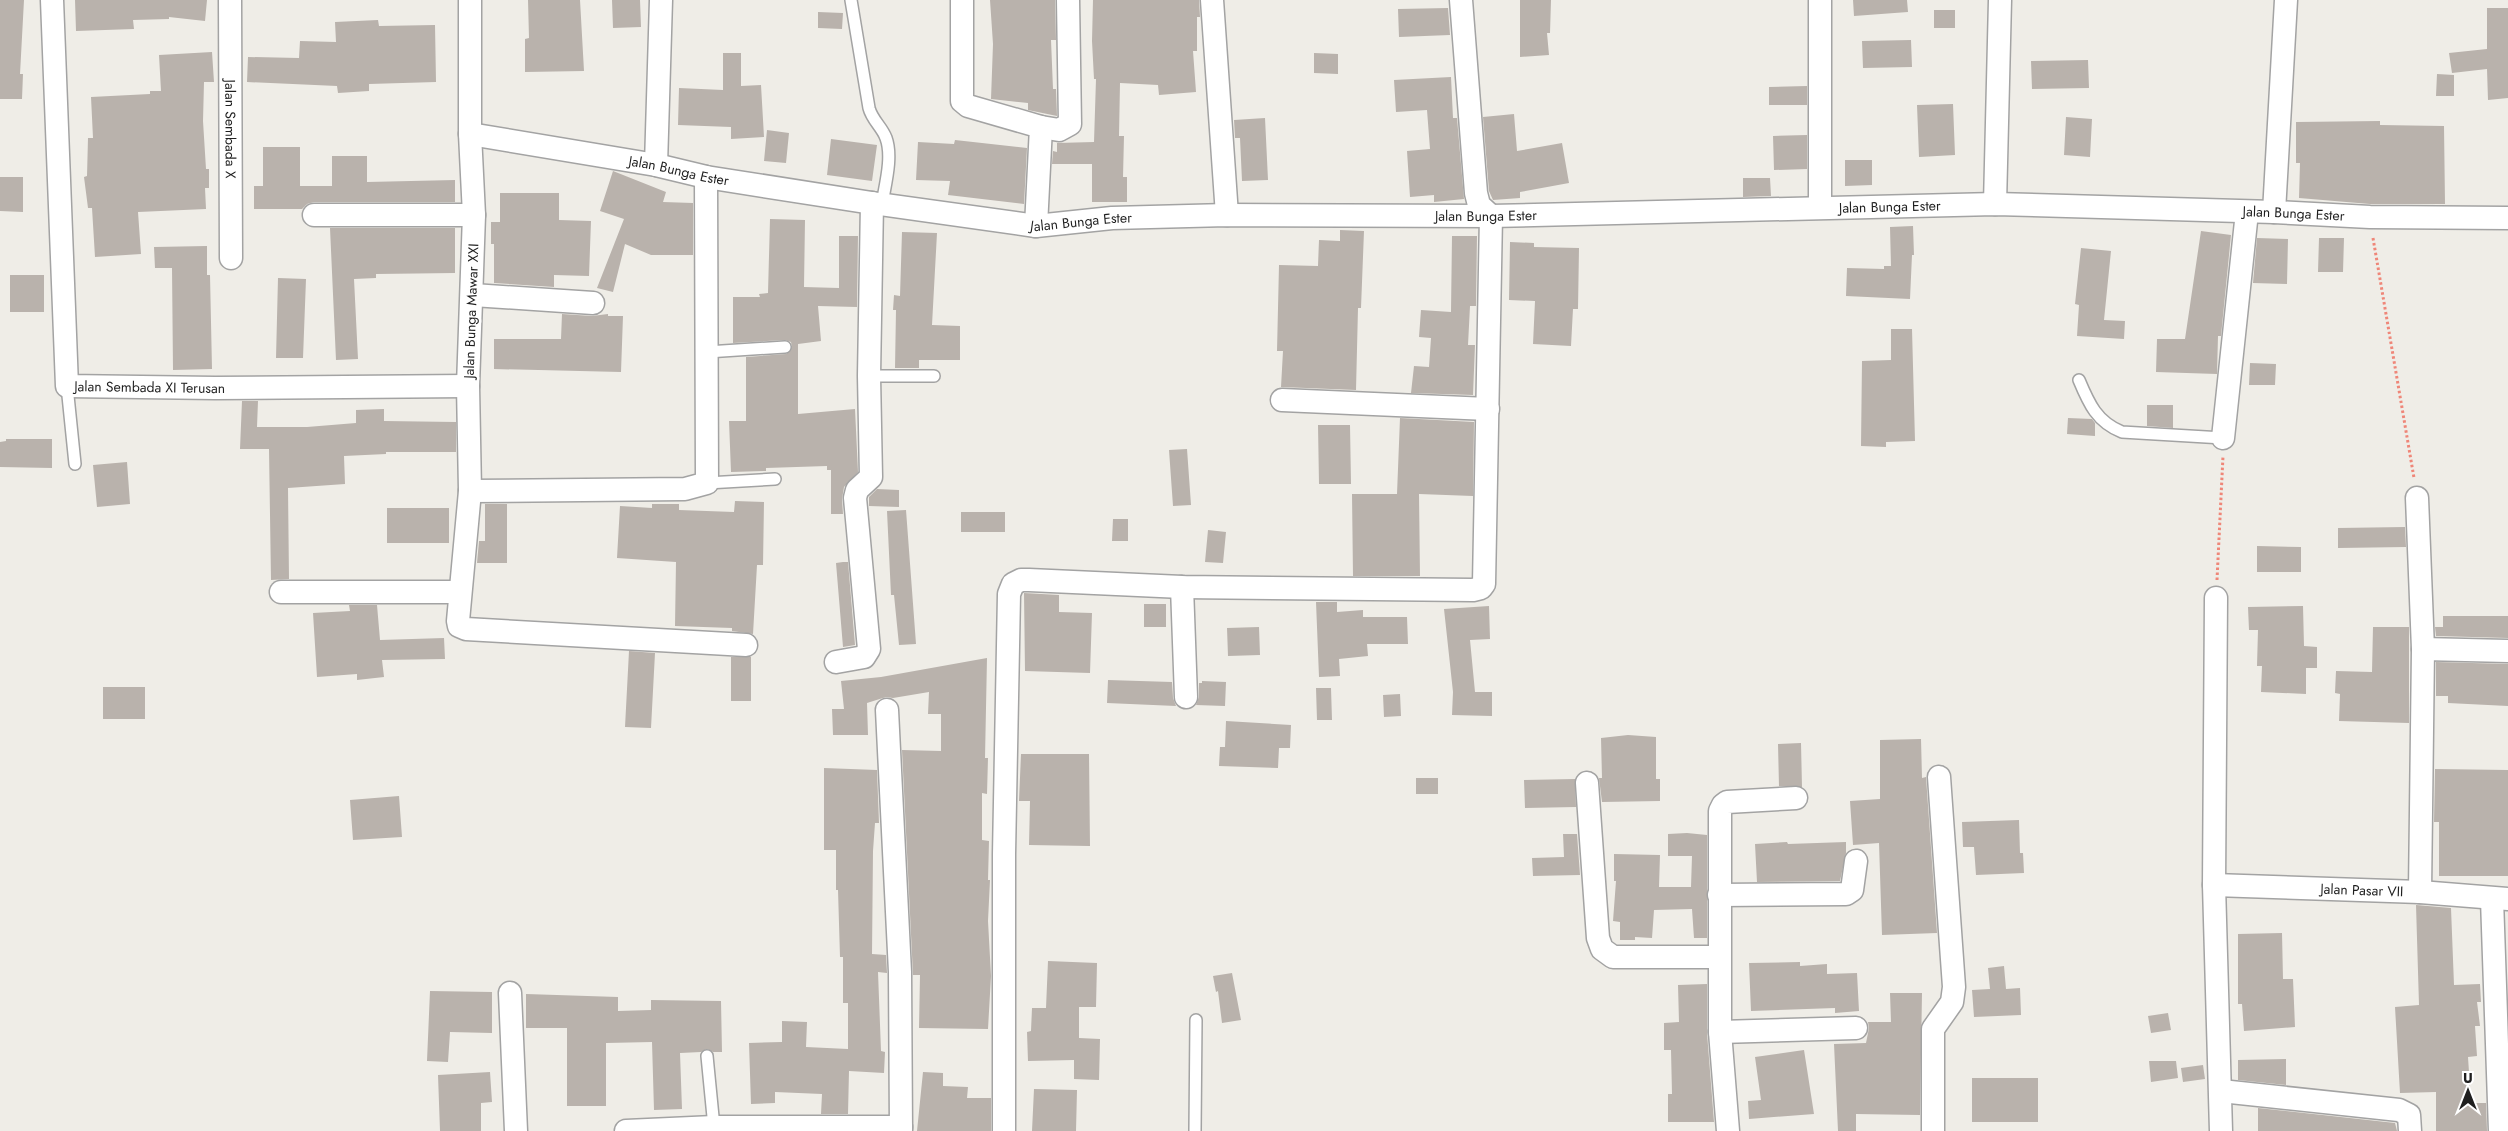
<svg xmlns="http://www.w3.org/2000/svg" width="2508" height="1131" font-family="Jost,sans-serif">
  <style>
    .building { fill: #b9b2ac }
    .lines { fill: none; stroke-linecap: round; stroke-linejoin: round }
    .lane-casing { stroke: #a3a3a3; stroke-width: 14 }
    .street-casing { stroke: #a3a3a3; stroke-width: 25 }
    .path { stroke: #ef8678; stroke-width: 3; stroke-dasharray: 2.5 2.5; stroke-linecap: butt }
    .lane { stroke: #fff; stroke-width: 11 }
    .street { stroke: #fff; stroke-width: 22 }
    .labels { text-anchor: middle; stroke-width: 5; stroke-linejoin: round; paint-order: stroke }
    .street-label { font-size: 14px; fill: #1f1f1f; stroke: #fff }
  </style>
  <rect width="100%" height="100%" fill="#efede7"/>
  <path class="building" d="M0,0H24L20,74H23L22,99H0Z
    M75,0H207L205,21L169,17V19L133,20L134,29L76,31Z
    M528,0H580L584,71L525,72V39L529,38Z
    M612,0H640L641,27L613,28Z
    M990,0H1055L1056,40H1051L1053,89H1056L1057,116L1028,110V103L991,99L993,44Z
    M1093,0H1199L1200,17H1197V51H1193L1196,92L1159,95L1158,85L1120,83L1119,136H1124L1123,177H1127V202H1092V164H1052L1053,151L1057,152V143L1094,142L1096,79H1094L1092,41Z
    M1520,0H1551L1550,33H1547L1549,55L1520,57Z
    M1853,0H1907L1908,12L1854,16Z
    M1448,8L1450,35L1399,37L1398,9Z
    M2487,8H2508V98L2488,100L2487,69L2452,73L2449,53L2487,49Z
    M1934,10H1955V28H1934Z
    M818,12L843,13L842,29L818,28Z
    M378,20L379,26L435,25L436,82L369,84V91L338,93L337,86L247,82L248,57L299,58L300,41L336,42L335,22Z
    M1911,40L1912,67L1863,68L1862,41Z
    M212,52L214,82H204L203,121L206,169H209V188H205L206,209L138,212L141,254L95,257L92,208H88L84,177L87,176L88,138H93L91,97L150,94V91H161L159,55Z
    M723,53H741V86L761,85L764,137L731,139V127L678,125L679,88L723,90Z
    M1314,53L1338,54V74L1314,73Z
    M2088,60L2089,88L2032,89L2031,61Z
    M2437,74L2454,75V96H2436Z
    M1451,77L1453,118H1457L1464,199L1434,202V195L1410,197L1407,151L1430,149L1427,110L1396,112L1394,80Z
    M1807,86V105H1769V87Z
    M1953,104L1955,155L1919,157L1917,105Z
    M1514,114L1517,151L1562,143L1569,183L1520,192V198L1493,200L1489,191L1483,117Z
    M2066,117L2092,119L2090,157L2064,155Z
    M1265,118L1268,180L1242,181L1240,138H1235L1234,120Z
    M2380,121V125L2444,126L2445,204H2370L2299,198L2300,163H2296V122Z
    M767,130L789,133L786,163L764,161Z
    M1807,135V169L1774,170L1773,136Z
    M831,139L877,145L872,181L827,175Z
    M955,140L1027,148L1024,204L948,195L950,181L916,180L918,142L954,144Z
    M263,147H300V186H332V156H367V182L455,180V202H314L307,204L302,209H254V186H263Z
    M1845,160H1872V185L1845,186Z
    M613,171L666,192L663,202L693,203V255H651L625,244L613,292L597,288L624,219L600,211Z
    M0,177H23V212L0,211Z
    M1743,178H1770L1771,196L1743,197Z
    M500,193H559V220L591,221L589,276L554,275V287L494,283V244H491V222H500Z
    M770,219L805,220L804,287L839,288V236H858L857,307L818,306L821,341L798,344V414L855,409L858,472L844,487L842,499L843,514H831V470H827V466L766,468V471L731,472L729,421H746V357L786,354L792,347L791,342L785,340L733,343V297H760L759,294L768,293Z
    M1913,226L1914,255H1912L1910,299L1846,296L1847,268L1884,269V266H1891L1890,227Z
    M330,228H455V273L376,274V278L354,279L358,359L336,360Z
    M1340,230L1364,231L1361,308H1358L1356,390L1281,387L1283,351H1277L1279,265L1318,266L1319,240L1340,241Z
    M2201,231L2231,235L2221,336H2218L2217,374L2156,372L2157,339H2185Z
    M902,232L937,233L932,325L960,326V360H919V368H895L896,310H893L894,295L900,296Z
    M1452,236H1477L1476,306H1470L1468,345H1475L1473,395L1411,393L1414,366L1429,367L1431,338L1419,337L1421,310L1451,312Z
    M2257,238L2288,239L2287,284L2253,283Z
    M2319,238H2344L2343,272H2318Z
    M1510,242L1534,243V247L1579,248L1578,309H1573L1571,346L1533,344L1535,301L1509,300Z
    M207,246V275H210L212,369L173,370L172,268H155L154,247Z
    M2081,248L2111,251L2104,320L2125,321L2124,339L2077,336L2079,305L2075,304Z
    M10,275H44V312H10Z
    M278,278L306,279L303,358H276Z
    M562,314L592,316L608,314V316H623L621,372L494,369V339H561Z
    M1891,329H1912L1915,441L1886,442V447L1861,446L1862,361L1891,360Z
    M2250,363L2276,364L2275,385H2249Z
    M242,401H258L257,427H307L356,423V410L384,409V421L456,422V452H386V454L344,456L345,484L288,488L289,579L271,580L269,449H240Z
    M2147,405H2173V428L2147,426Z
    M1400,418L1474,422L1473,496L1419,494L1420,576H1353L1352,494H1397Z
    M2068,418L2092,419L2095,423V436L2067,434Z
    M1318,425H1350L1351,484H1319Z
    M6,439H52V468L0,467V442L6,441Z
    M1187,449L1191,505L1173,506L1169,450Z
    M127,462L130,504L97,507L93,465Z
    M877,489L899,490V507L869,506V497Z
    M735,501L764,502L763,565H757L753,634L732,631V628L675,626L676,562L617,558L620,506L652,508V504H679V510L734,512Z
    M485,504H507V563H477L479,541H485Z
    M387,508H449V543H387Z
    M906,510L916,644L899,645L894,595H891L887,511Z
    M961,512H1005V532H961Z
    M1113,519H1128V541H1112Z
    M2405,527L2406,547L2338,548V528Z
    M1208,530L1226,532L1223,563L1205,562Z
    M2257,546L2301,547V572H2257Z
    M843,562H848L855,645L843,647L836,563Z
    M1024,593L1059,595V612L1092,613L1090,673L1025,671Z
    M1316,602H1337V612L1363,610V617H1407L1408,644H1367L1368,656L1339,659L1340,676L1319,677Z
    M1144,604H1166V627H1144Z
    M349,605H377L380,640L444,638L445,659L382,660L384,677L357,680V674L317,677L313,613L350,611Z
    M1489,606L1490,639L1470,640L1475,692H1492V716L1452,715L1453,692L1444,609Z
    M2303,606L2304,646L2317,647V668H2306V694L2261,692L2262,666H2257L2258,630H2249L2248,607Z
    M2443,616H2508V638L2436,636L2435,627H2443Z
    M1259,627L1260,655L1228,656L1227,628Z
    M2373,627H2409V723L2339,721L2340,694L2335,693L2336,671L2372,672Z
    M629,651L655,653L651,728L625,727Z
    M731,657H751V701H731Z
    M987,658L985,758H988L987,794L982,793V840L989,841L988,880H990L988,921L991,976L988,1029L919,1028L920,975H913L902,750L941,751V714H928L929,692L893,698L886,697L867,703L868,735H833L832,709H844L841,681L881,677Z
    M2436,662L2508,664V706L2448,703V696H2436Z
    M1108,680L1172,682L1173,698L1176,706L1107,703Z
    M1202,681L1226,682L1225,706L1196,705L1199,697V683H1202Z
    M103,687H145V719H103Z
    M1316,688H1331L1332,720H1317Z
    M1400,694L1401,716L1384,717L1383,695Z
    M1226,721L1291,725L1290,748H1279L1278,768L1219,766L1220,747H1225Z
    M1628,735L1656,737V779H1660V801L1602,802L1599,778H1602L1601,738Z
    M1921,739L1922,778L1926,777L1937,933L1882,935L1879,843L1853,845L1850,801L1880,799V740Z
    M1801,743L1802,787L1779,786L1778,744Z
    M1021,754H1089L1090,846L1029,845L1030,801H1019Z
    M824,768L877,770L879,823H875L873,851L872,954L886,955L887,973L878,972L881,1051L885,1052L884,1073L849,1071L848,1114H821L822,1094L775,1092V1103L751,1104L749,1043L782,1042V1021L807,1022L806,1047L848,1049V1003H843V957H840L838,890H836V850H824Z
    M2435,769L2508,770V876H2439V822H2434Z
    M1416,778H1438V794H1416Z
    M1575,779L1576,807L1525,808L1524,780Z
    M399,796L402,837L353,840L350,800Z
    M2019,820L2020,853H2023L2024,873L1976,875L1974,847H1963L1962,822Z
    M1687,833L1707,835V938H1694L1692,909L1654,910L1652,938L1635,937V940H1620V922L1613,921L1616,881H1614V854L1660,855L1659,887H1691L1692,856H1668V834Z
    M1563,834H1577L1580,875L1533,876L1532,858L1564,857Z
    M1787,842L1788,844L1846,842V853L1840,881L1757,882L1755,844Z
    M2416,905L2451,908L2454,985L2480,984L2481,1002H2477L2480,1026H2475L2477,1056L2468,1057L2471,1103H2486L2487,1131H2436V1092L2400,1093L2395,1007L2419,1005Z
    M2282,933L2283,979H2293L2295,1027L2244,1031L2242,1004H2238V934Z
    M1048,961L1097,963L1096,1007H1079V1038L1100,1039L1099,1080L1074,1079V1060L1028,1061L1027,1032L1031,1031L1032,1008H1046Z
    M1800,962V966L1827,964V974L1857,973L1859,1011L1835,1013V1008L1751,1011L1749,963Z
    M2004,966L2006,989L2020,988L2021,1015L1974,1017L1972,990L1990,989L1988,968Z
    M1232,973L1241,1020L1222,1023L1218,991L1216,992L1213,976Z
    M1707,984V1033L1714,1122H1668V1094H1672L1671,1050H1664V1023L1679,1022L1678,985Z
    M430,991L492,992V1033L450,1032L448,1062L427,1061Z
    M1890,993H1922L1920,1115L1856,1114V1131H1838L1834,1044L1866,1043L1869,1028L1868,1022H1891Z
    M526,994L618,997V1011L651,1010V1000L721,1001L722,1052H713L707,1049L701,1052L680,1053L682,1109L654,1110L652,1042L606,1043V1106H567V1028H526Z
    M2168,1013L2171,1030L2151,1033L2148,1016Z
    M1804,1050L1814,1114L1749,1119L1748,1101L1761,1100L1755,1057Z
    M2286,1059V1085L2238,1080V1060Z
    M2149,1061H2176L2178,1078L2151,1082Z
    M2203,1065L2205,1079L2183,1082L2181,1068Z
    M490,1072L492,1102L481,1103V1131H440L438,1075Z
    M923,1072L943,1073V1086L968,1087L967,1098H991V1131H917Z
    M1972,1078H2038V1122H1972Z
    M1034,1089L1077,1090L1076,1131H1032Z
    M2258,1108L2395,1123L2397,1131H2258Z"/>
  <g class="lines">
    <g class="lane-casing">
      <path id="lane" d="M851,0L869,108C872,120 882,127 886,138C893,157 885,185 882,204
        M707,352L785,347
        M869,376H934
        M2079,380C2089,404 2097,422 2122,432L2223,438
        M67,386L75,464
        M707,483L775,479
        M707,1056L714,1127
        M1195,1131L1196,1020"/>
    </g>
    <g class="street-casing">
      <g id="street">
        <path id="s1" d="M52,0L67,386L215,388L468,386"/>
        <path id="s2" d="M230,0L231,258"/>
        <path d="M470,0V134L474,215L468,386L470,491L458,621L459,626L466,629L746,645"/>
        <path d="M962,0V101L968,106L1041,127L1036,226"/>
        <path d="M1212,0L1227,215"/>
        <path d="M1820,1V207"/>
        <path d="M1041,127L1059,130L1070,124L1068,0"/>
        <path id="s3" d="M470,134L656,165L706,177L872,203L1036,226L1112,218L1227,215L1491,216L1995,204L2274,212L2370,217L2508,218"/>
        <path d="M656,165L661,0"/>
        <path d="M1995,204L2000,0"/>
        <path d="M2274,212L2286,0"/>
        <path d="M314,215H474"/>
        <path d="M473,295L593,303"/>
        <path d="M1282,400L1488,409"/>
        <path d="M2223,438L2247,212"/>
        <path d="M470,491L685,489L707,483L706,177"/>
        <path d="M2417,498L2423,649L2420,892"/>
        <path d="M1182,587L1186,697"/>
        <path d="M281,592H459"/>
        <path d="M2216,598L2214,885L2221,1131"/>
        <path d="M2423,649L2508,651"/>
        <path d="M836,662L864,657L869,649L855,498L857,490L871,477L869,376L872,203"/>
        <path d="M887,710L900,972L901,1131"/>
        <path d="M1587,783L1598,938L1602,949L1613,957H1719"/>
        <path id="s4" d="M2214,885L2420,892L2508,899"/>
        <path d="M1719,895L1846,894L1852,890L1856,861"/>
        <path d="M2492,899L2500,1131"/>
        <path d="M510,993L516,1131"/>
        <path d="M1720,1032L1856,1028"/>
        <path d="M2221,1091L2399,1110L2409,1115L2410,1131"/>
        <path d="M626,1131L714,1127H901"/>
        <path d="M1004,1131V854L1009,594L1013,584L1021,580H1029L1182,587L1473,590L1481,588L1484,584L1491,216L1479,205L1476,193L1461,0"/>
        <path d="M1728,1131L1720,1032V811L1723,805L1727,802L1796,798"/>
        <path d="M1933,1131V1029L1952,1002L1954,987L1939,777"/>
      </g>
    </g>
    <path class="path" d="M2373,238L2414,478
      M2217,580L2223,456"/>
    <use href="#lane" class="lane"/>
    <use href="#street" class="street"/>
  </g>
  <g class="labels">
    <g class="street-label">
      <text dy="5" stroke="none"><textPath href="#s2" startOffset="129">Jalan Sembada X</textPath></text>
      <text dy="5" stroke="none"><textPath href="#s3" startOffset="212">Jalan Bunga Ester</textPath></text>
      <text dy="5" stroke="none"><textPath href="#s3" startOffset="1428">Jalan Bunga Ester</textPath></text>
      <text dy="5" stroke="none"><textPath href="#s3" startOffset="1832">Jalan Bunga Ester</textPath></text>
      <text dy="5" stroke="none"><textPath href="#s3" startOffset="1024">Jalan Bunga Ester</textPath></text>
      <text dy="5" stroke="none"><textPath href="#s3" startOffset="619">Jalan Bunga Ester</textPath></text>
      <text transform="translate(471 311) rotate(-88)" y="5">Jalan Bunga Mawar XXI</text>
      <text dy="5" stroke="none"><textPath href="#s1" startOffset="469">Jalan Sembada XI Terusan</textPath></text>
      <text dy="5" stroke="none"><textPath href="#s4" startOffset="148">Jalan Pasar VII</textPath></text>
    </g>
  </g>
  <g transform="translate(2468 1091)" stroke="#ffffff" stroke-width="4" paint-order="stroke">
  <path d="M0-4L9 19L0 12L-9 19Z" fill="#1f1f1f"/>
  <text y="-8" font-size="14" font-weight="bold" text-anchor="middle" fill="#1f1f1f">U</text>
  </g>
</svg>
